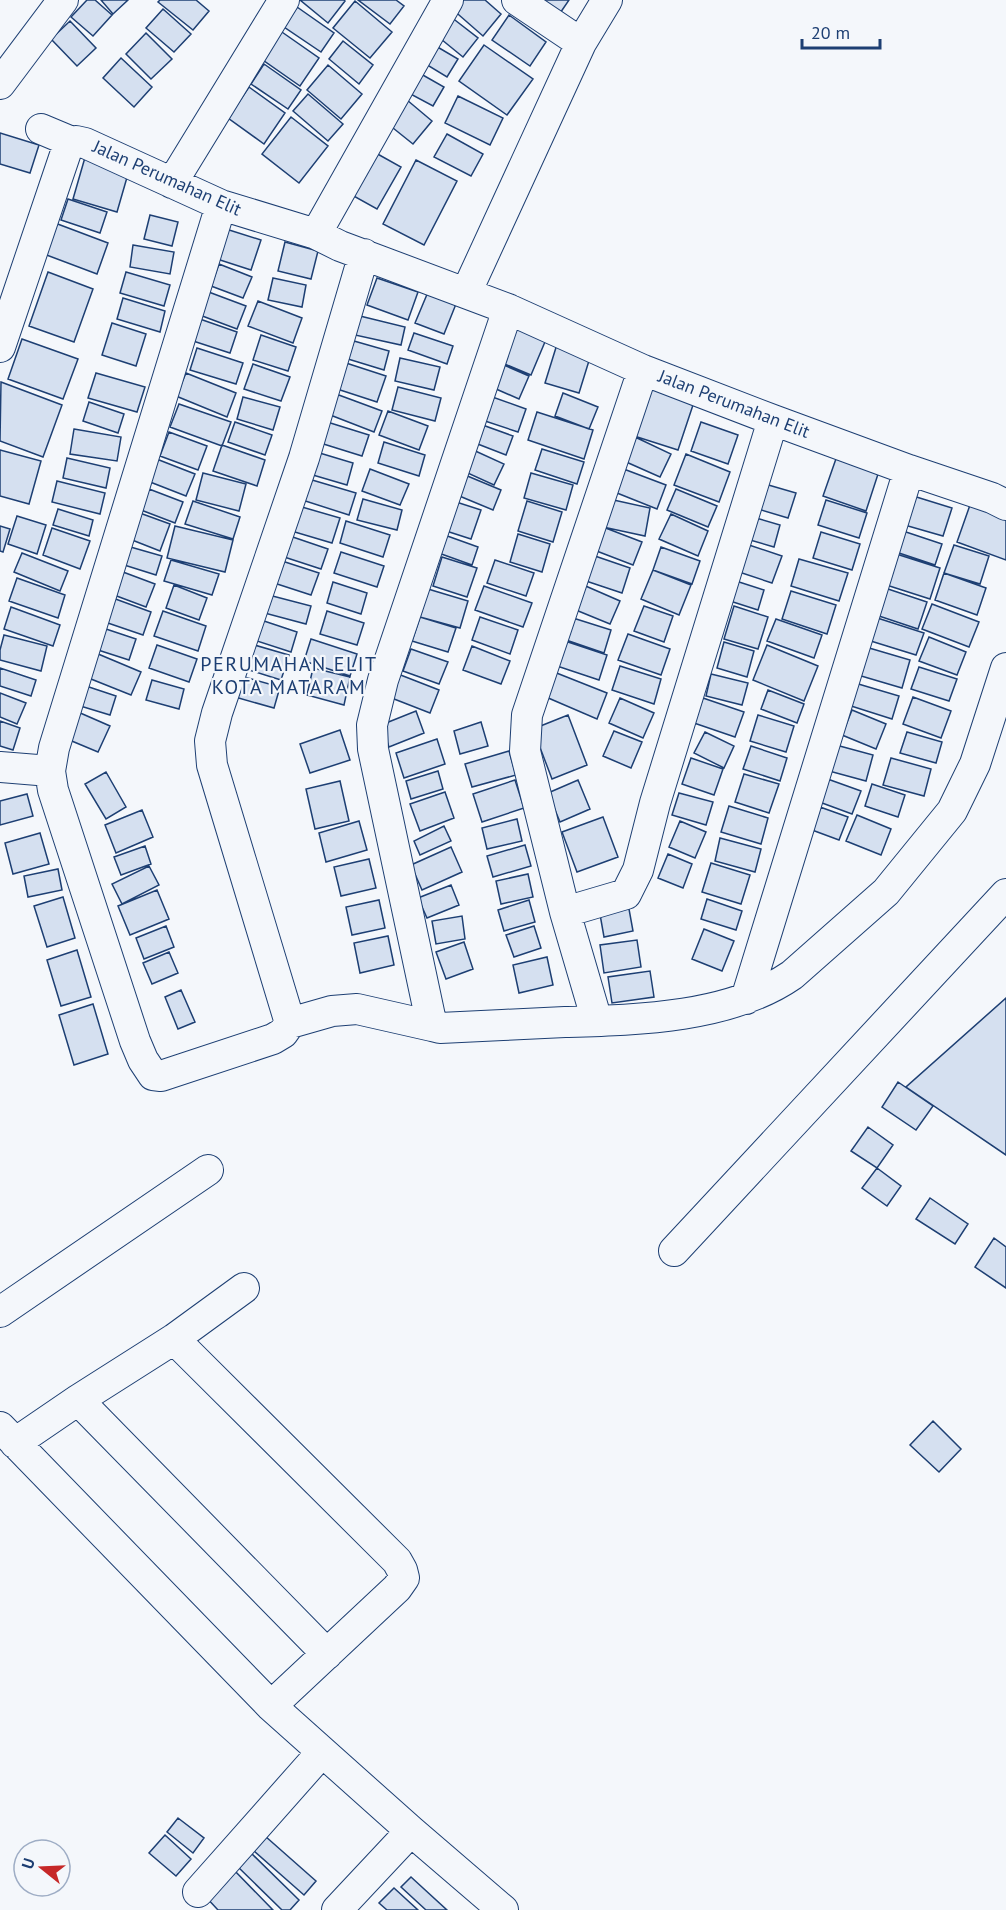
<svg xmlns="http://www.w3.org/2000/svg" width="1006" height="1910" font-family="'PT Sans',sans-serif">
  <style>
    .building { fill: #d5e0f0; stroke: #1d3f73; stroke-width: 1.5 }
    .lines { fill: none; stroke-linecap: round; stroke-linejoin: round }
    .minor-casing { stroke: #1d3f73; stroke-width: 32 }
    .minor { stroke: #f4f7fb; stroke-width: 30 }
    .labels { text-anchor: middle; stroke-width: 4.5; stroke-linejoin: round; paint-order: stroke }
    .street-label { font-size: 18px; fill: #1d3f73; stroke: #f4f7fb }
    .neighbourhood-label { font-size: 20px; letter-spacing: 1.5px; fill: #1d3f73; stroke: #f4f7fb }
  </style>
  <rect width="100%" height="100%" fill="#f4f7fb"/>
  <path class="building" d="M87,0H95L112,15L93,36L71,17Z
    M101,0H128L113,14Z
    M160,0H196L209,11L193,30L158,2Z
    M300,0H344L345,1L328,23Z
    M358,0H396L404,6L390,24Z
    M458,0H485L501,14L483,36L451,8Z
    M532,0H569L554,22Z
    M355,1L392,32L370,58L333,28Z
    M297,7L334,33L321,52L284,27Z
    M163,9L191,34L174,52L146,28Z
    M509,15L546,42L530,66L492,40Z
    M451,17L478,38L463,57L436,35Z
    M70,21L96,48L77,66L51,39Z
    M279,30L319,58L300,86L260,58Z
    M146,33L172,59L151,79L126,54Z
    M343,41L373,65L359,84L329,59Z
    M429,42L458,59L447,77L419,60Z
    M484,45L533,79L507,115L459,81Z
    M121,58L152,87L134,107L103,78Z
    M264,64L301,90L288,109L251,84Z
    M328,65L362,94L341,119L307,90Z
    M414,70L444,87L433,106L403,90Z
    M249,87L285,113L264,144L228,118Z
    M308,94L343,124L328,141L293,111Z
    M458,96L503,118L490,145L445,123Z
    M407,100L432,121L413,144L388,124Z
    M291,117L328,146L299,183L262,154Z
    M0,133L39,145L30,173L0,164Z
    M447,134L483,154L471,176L434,157Z
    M374,152L401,167L377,209L350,194Z
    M86,154L130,167L117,212L73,199Z
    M416,160L457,181L424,245L383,224Z
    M68,199L107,212L100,233L61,220Z
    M150,215L178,222L172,246L144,239Z
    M55,223L108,243L97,274L44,254Z
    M226,229L261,240L251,270L217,259Z
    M285,242L318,251L311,279L278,271Z
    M133,245L174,252L170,274L130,267Z
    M219,264L252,277L243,298L211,286Z
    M48,272L93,289L74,342L29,326Z
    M126,272L170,285L164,306L120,293Z
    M273,278L306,285L302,307L268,300Z
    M377,278L418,292L408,320L367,305Z
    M206,291L246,306L237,329L197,314Z
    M428,292L456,304L444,334L415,323Z
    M123,298L165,311L160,332L117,319Z
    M258,301L302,318L293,343L248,326Z
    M513,315L550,330L531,375L495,360Z
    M360,316L405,327L401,345L355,335Z
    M197,318L237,332L230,353L190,340Z
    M112,323L146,334L136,366L102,355Z
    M414,333L453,346L447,364L408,350Z
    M261,335L296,347L288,371L253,360Z
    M22,339L78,359L63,399L8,379Z
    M354,341L389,351L384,370L348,359Z
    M558,341L592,351L579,393L545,383Z
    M197,348L243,363L236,384L190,370Z
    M400,358L440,367L434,390L395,381Z
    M343,362L386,376L377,402L334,388Z
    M497,362L529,376L519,399L487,385Z
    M253,364L290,377L281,401L244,389Z
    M96,373L145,387L137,412L88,398Z
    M186,373L236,393L227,417L176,396Z
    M1,382L62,405L43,457L0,441Z
    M648,384L695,399L678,450L631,435Z
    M398,387L441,398L435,421L392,410Z
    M328,391L382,411L374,432L320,411Z
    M563,393L598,407L589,429L555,416Z
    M484,394L526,409L518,432L476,418Z
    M243,397L280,407L273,430L237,419Z
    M89,402L124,414L118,433L83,421Z
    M179,404L231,422L222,446L170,427Z
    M388,411L428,426L419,450L379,435Z
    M537,412L593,430L584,459L528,440Z
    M324,421L369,435L362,456L317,442Z
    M235,422L272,435L265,455L228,442Z
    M701,422L738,435L728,464L691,451Z
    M477,423L513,436L506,455L470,441Z
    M74,429L121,437L117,461L70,454Z
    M169,432L207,446L198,470L160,456Z
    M635,437L671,454L660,477L624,461Z
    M384,442L425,455L419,476L378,463Z
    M222,445L265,460L257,486L213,471Z
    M471,449L504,464L494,485L461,470Z
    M542,449L584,462L577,484L535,470Z
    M0,450L41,461L29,504L0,496Z
    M313,451L353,463L347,485L306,473Z
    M838,453L880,468L866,511L823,496Z
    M686,454L730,472L719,502L674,485Z
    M67,458L110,468L106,488L63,478Z
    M154,458L195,474L186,496L145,480Z
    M621,468L666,485L657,509L612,491Z
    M370,469L409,484L400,505L362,491Z
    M203,473L246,484L239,511L196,500Z
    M531,473L573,485L566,510L524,498Z
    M465,475L501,490L493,510L457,495Z
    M302,477L356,493L349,515L296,498Z
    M57,481L105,493L100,514L52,502Z
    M765,484L796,493L788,518L758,509Z
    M149,489L183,502L175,523L141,510Z
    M676,489L717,506L708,527L667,510Z
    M910,495L952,508L943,536L901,524Z
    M363,499L402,510L397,530L357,520Z
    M609,499L650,508L645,536L603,527Z
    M450,500L481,510L471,539L440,529Z
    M826,500L867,513L859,538L818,525Z
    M193,501L240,517L233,539L185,524Z
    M527,501L562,512L553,542L518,531Z
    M295,505L340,518L332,543L288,530Z
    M970,505L1006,518V560L957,542Z
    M58,509L93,520L89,536L53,525Z
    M137,512L170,524L160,551L127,538Z
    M671,514L708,531L698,556L659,539Z
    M17,516L46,525L37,554L8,544Z
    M756,518L780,525L774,547L750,540Z
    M346,521L390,535L383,557L340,543Z
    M0,526L10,529L3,552L0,551Z
    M175,526L233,540L225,572L167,558Z
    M603,527L642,542L633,565L594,550Z
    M52,528L90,541L80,569L43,555Z
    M903,531L942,544L935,565L896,552Z
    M821,532L860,544L852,570L813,558Z
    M281,533L328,549L321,569L275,554Z
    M439,533L478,547L472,565L433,551Z
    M518,534L550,544L542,572L510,562Z
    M746,544L782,556L772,583L736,571Z
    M954,545L989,556L980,584L944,573Z
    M127,546L162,556L156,575L121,564Z
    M661,547L700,561L692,584L653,570Z
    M887,551L940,568L930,599L877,582Z
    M341,552L384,566L377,587L334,573Z
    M22,553L68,571L60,591L14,572Z
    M592,555L630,568L622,593L583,580Z
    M442,557L477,568L467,597L433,586Z
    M799,559L848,573L839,601L791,586Z
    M171,560L219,574L212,595L164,581Z
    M279,560L319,573L311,595L271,582Z
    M495,560L534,573L526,596L487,583Z
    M653,570L691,585L679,615L641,599Z
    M123,572L155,584L146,607L114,595Z
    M944,573L986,588L977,615L935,600Z
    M17,578L65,595L58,618L9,601Z
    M736,581L764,590L758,610L730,601Z
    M333,582L367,593L361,614L327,603Z
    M581,584L620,601L610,624L571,608Z
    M174,585L207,598L199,620L166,608Z
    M484,586L532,603L523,627L475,610Z
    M885,588L927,602L918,629L876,615Z
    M428,589L468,601L460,628L420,617Z
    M791,591L836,605L827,634L782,619Z
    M261,593L311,606L306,624L257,611Z
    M110,597L151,612L143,635L102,621Z
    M932,604L979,622L969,647L922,629Z
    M644,606L673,616L664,642L634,631Z
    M734,606L768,617L758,649L724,639Z
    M11,607L60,625L53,646L4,629Z
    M163,611L206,626L198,651L154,636Z
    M327,611L364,623L357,645L320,634Z
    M868,615L924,633L916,655L861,638Z
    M420,617L456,628L448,652L412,641Z
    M480,617L518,630L510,654L472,640Z
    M573,618L611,630L604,653L566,640Z
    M258,619L297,632L291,652L251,639Z
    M776,619L822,635L814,658L767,641Z
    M106,629L136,639L129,660L98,650Z
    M628,634L670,649L661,675L618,660Z
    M4,635L47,646L41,671L0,660V650Z
    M929,637L966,652L957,675L919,661Z
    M311,639L357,654L350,676L304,661Z
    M562,640L607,655L599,680L554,665Z
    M724,642L754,651L747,677L717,668Z
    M251,644L289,655L281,680L243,668Z
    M157,645L197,659L189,682L149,668Z
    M767,645L818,666L804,701L753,680Z
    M859,645L910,660L902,688L851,673Z
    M472,646L510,661L501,684L463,670Z
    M411,649L448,662L439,684L403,671Z
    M91,651L141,672L131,695L81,675Z
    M620,666L661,679L654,704L612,690Z
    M919,667L957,679L949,701L911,689Z
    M0,668L36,680L31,696L0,686Z
    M313,668L350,677L344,705L307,695Z
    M549,670L607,693L597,719L539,694Z
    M398,674L439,690L430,713L389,697Z
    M711,674L748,683L742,705L706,696Z
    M241,676L280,687L274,708L235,697Z
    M152,680L184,689L179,709L146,700Z
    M855,683L899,696L892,719L848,705Z
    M83,685L116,696L110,715L77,705Z
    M768,690L804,704L797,723L761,709Z
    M0,693L26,703L17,724L0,717Z
    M913,697L951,711L941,738L903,724Z
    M620,698L654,713L643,738L609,723Z
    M703,698L744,712L735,737L694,723Z
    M852,710L886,724L876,749L842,735Z
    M416,711L424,733L389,747L381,725Z
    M78,712L110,726L98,752L67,739Z
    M568,715L587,765L552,779L533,729Z
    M758,715L794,726L786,752L750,741Z
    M0,721L20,728L13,750L0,746Z
    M481,722L488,746L460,754L454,731Z
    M340,730L350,760L310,773L300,744Z
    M614,731L642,742L631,768L603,756Z
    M705,732L734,746L724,768L694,753Z
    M907,732L942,742L936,763L900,753Z
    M437,739L445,764L404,778L396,753Z
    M836,745L873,755L866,781L829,771Z
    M751,746L787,758L780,781L743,769Z
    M509,751L516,775L472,787L465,764Z
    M691,758L723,769L714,795L682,784Z
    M891,758L931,769L924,796L883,785Z
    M438,771L443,789L411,799L406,781Z
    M106,772L126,807L106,819L85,784Z
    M744,774L779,784L769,813L735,802Z
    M822,777L861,791L852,814L814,800Z
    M515,780L524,808L482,822L473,794Z
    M578,780L590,809L560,822L548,793Z
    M340,781L349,821L315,829L306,789Z
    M872,784L905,795L898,817L865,806Z
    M445,792L454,818L420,831L410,804Z
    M679,793L713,802L706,825L672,815Z
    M27,794L33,816L0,825V801Z
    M729,806L768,818L761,844L721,832Z
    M820,807L848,817L839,840L812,830Z
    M142,810L153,837L116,853L105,825Z
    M857,815L891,829L881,855L846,841Z
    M603,817L618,857L577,872L562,832Z
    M517,819L522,841L487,849L482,828Z
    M359,821L367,850L326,862L319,833Z
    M680,821L706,832L695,858L669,847Z
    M444,826L451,841L420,855L414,841Z
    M40,833L49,864L13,874L5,843Z
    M720,838L761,849L755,872L715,861Z
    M525,845L531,866L493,877L487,856Z
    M145,846L151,864L121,875L114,857Z
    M451,847L462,872L422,890L411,865Z
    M668,854L692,864L683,888L658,878Z
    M369,859L376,888L341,896L334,867Z
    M711,863L750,875L741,904L702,892Z
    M149,866L159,885L122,904L112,884Z
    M58,869L62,890L28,897L24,876Z
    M528,874L533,897L501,904L496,881Z
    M451,885L459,905L427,918L418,898Z
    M157,890L169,919L130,935L118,906Z
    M63,897L75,938L47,947L34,906Z
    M627,898L633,931L604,937L598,903Z
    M707,899L742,911L736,930L701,919Z
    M379,900L385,928L352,935L346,907Z
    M529,900L535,922L504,931L498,910Z
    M462,916L465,939L436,944L432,921Z
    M166,926L174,947L144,959L136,938Z
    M534,926L541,948L514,957L506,935Z
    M704,929L734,941L722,971L692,959Z
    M388,936L394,965L360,973L354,943Z
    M637,940L641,967L604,973L600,945Z
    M464,942L473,969L446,979L436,952Z
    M77,950L91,997L61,1006L47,960Z
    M169,952L178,973L152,984L143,963Z
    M547,957L553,985L519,993L513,965Z
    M650,971L654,997L612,1003L608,977Z
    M181,990L195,1022L178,1029L165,997Z
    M1006,998V1155L906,1087Z
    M93,1004L108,1054L74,1065L59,1015Z
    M898,1082L933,1106L916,1130L882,1107Z
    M868,1127L893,1145L877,1168L851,1151Z
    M877,1168L901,1186L887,1206L862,1188Z
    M930,1198L968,1224L955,1244L916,1219Z
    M994,1238L1006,1247V1288L975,1267Z
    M933,1421L961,1449L939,1472L910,1445Z
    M178,1818L204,1838L193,1853L167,1832Z
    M165,1835L191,1859L176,1876L149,1853Z
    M265,1836L316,1881L304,1895L253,1850Z
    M249,1851L299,1900L290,1910H282L236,1865Z
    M232,1868L273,1910H218L205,1896Z
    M411,1877L447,1910H426L401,1887Z
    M394,1888L418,1910H387L379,1903Z"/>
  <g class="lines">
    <g class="minor-casing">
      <path id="minor" d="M517,0L581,43
        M0,84L63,0
        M41,129L72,142
        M172,183L284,0
        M221,205L54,748L50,771L53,790L135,1041L143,1060L153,1075L161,1076L273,1039L283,1033L290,1023L212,765L210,741L217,713L304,458L364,254
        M316,234L448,0
        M466,293L581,43L607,0
        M508,309L383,680L372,725L373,749L432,1026L440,1028C482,1026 523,1024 565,1022C637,1020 730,1018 792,975L886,892L952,811L975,764L1006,668
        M0,347L68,146L76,141L85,143L221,205L316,234L340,246L508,309L643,370L773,420L909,470L992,498L1006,505
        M0,767L50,771
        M565,912L626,894L638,870L655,803L773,420
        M746,999L909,470
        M597,1021L565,912L525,751L527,715L643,370
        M290,1023L332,1011L357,1009L432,1026
        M674,1251L1006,894
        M0,1312L208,1170
        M174,1339L397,1561L402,1570L404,1578L397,1588L271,1706
        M78,1400L327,1654
        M0,1427L271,1706L411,1831L503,1910
        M15,1443L78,1400L174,1339L244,1288
        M198,1892L322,1752
        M337,1910L411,1831"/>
    </g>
    <use href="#minor" class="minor"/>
  </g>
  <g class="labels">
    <g class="street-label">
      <text transform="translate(167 178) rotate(24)" y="6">Jalan Perumahan Elit</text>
      <text transform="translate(734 404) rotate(21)" y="6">Jalan Perumahan Elit</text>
    </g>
    <g class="neighbourhood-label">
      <text x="289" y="671">PERUMAHAN ELIT<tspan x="289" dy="23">KOTA MATARAM</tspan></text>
    </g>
  </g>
  <g transform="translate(42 1868) rotate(288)"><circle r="28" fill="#f4f7fb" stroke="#9eadc5" stroke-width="1.5"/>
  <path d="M0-4.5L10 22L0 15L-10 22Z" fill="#c62828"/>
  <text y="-9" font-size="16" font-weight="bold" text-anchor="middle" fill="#1d3f73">U</text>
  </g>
  <path d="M802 39v9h78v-9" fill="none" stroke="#1d3f73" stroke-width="3"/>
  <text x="811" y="39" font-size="18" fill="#1d3f73" stroke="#f4f7fb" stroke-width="4.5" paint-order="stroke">20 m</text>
</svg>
